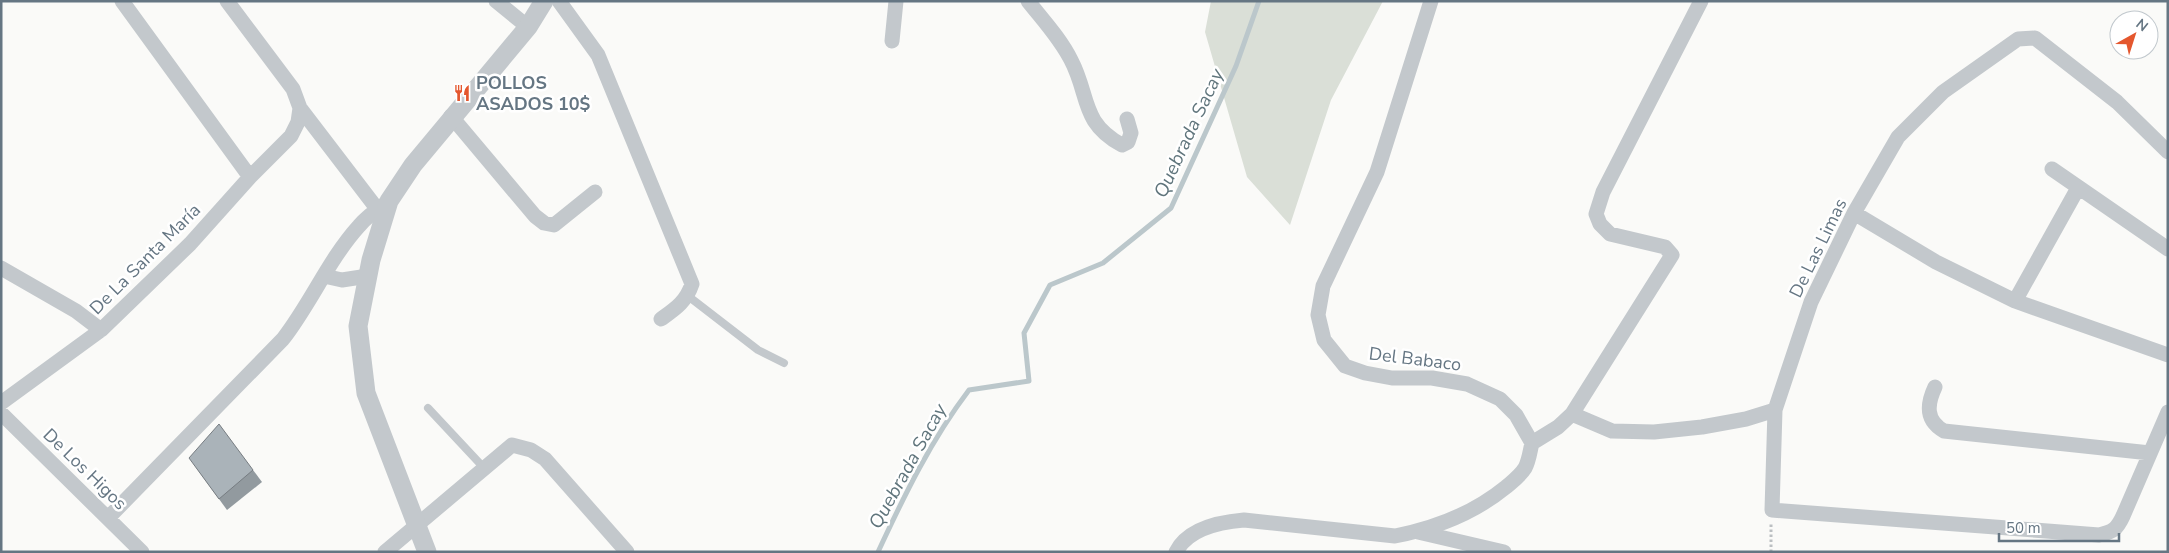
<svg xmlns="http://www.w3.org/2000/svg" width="2169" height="553" font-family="'Nunito Sans',sans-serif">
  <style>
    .green { fill: #dadfd7 }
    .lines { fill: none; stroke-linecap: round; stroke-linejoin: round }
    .stream { stroke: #bbc7cb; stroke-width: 5 }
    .path { stroke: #bbbfc2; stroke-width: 3; stroke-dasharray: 2.5 2.5; stroke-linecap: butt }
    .service { stroke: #c3c8cc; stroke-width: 8 }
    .minor { stroke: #c3c8cc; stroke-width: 15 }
    .tertiary { stroke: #c3c8cc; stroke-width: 19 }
    .wall { fill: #929a9f }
    .building { fill: #aab3b9; stroke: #777d82 }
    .labels { text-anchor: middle; stroke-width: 5; stroke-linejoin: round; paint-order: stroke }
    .poi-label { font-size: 18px; font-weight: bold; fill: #657683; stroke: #fff; text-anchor: start }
    .street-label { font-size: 18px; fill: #657683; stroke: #fff }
    .water-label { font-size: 19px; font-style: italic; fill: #60757c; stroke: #fff }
  </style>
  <rect width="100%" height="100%" fill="#fafaf8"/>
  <path class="green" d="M1211,1H1383L1331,100L1290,225L1247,177L1205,32Z"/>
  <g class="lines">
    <path class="stream" d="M878,552C904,496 931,440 969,390L1029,381L1024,333L1050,285L1103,263L1171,208L1236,66L1259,1"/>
    <path class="path" d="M1771,552V523"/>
    <path class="service" d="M688,296L758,350L784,363
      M428,408L485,469"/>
    <path class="minor" d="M122,1L250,177
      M496,1L528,27
      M559,1L598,55L692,284C686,302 675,309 661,319
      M1028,1C1043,20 1060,38 1071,60C1090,96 1080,122 1122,145L1128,142L1131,133L1127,119
      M892,41L896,1
      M300,108L378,210
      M451,116L535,216L544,223L554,225L595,192
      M2168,152L2117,102L2035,38L2018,39L1943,92L1898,137L1854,213L1811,302L1775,410L1772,510L2099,535C2113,532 2117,529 2123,516L2168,412
      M2052,169L2168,249
      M2078,188L2015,301L2168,355
      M1854,213L1936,262L2015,301
      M1,268L76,311L101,330
      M324,276L342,280L368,276
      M1935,387C1927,404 1925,420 1944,431L2150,453
      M1,403L101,330L190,244L250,177L291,136L298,122L300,108L293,89L227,1
      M1,413L142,552
      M1572,414L1612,431L1654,432L1702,427L1746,419L1775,410
      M1532,443L1558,427L1572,414L1672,255L1665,247L1610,234L1600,224L1596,214L1603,192L1701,1
      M109,517L283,339C311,303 329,259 359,226C367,216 379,208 389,201
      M1418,532L1504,552
      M385,552L512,445L531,450L545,459L627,552
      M1176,552C1188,528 1220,522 1244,520L1395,536C1436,528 1473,514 1506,487C1513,481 1520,476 1525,468C1529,461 1530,451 1532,443L1516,415L1500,399L1467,384L1432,378H1392L1365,373L1345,366L1324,340L1318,315L1323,286L1377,172L1431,1"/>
    <path class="tertiary" d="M427,552L366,393L358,326L371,260L389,201L413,165L528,27L544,1"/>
  </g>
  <path class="wall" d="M198,470H253L262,482L227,510Z"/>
  <path class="building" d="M219,424L253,470L219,499L189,458Z"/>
  <defs>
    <g id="restaurant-bare" transform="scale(1.35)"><path d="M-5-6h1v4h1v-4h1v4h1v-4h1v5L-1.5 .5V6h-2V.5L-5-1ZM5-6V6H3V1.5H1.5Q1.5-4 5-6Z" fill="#e4572e" stroke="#fff" stroke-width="2.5" paint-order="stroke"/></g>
  </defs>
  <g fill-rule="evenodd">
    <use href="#restaurant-bare" x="462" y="93"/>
  </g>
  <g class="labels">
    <g class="poi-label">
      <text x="476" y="89">POLLOS<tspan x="476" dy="21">ASADOS 10$</tspan></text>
    </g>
    <g class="street-label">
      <text transform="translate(1818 248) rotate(-64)" y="6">De Las Limas</text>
      <text transform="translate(145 259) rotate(-45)" y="6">De La Santa María</text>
      <text transform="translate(1415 359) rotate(7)" y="6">Del Babaco</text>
      <text transform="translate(85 469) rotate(44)" y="6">De Los Higos</text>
    </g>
    <g class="water-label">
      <text transform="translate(1188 133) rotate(-65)" y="7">Quebrada Sacay</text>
      <text transform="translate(907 466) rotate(-61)" y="7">Quebrada Sacay</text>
    </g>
  </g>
  <rect width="2169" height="553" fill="none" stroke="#657683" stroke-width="5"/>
  <g transform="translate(2134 35) rotate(39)"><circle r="24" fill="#ffffff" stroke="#c1c8cd"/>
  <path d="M0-4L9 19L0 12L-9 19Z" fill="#e4572e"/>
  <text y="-8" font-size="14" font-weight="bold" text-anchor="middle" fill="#657683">N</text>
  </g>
  <path d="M1999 533v8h120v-8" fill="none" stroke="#657683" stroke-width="2.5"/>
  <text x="2006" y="533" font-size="15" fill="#657683" stroke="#ffffff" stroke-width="4" paint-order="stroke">50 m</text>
</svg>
